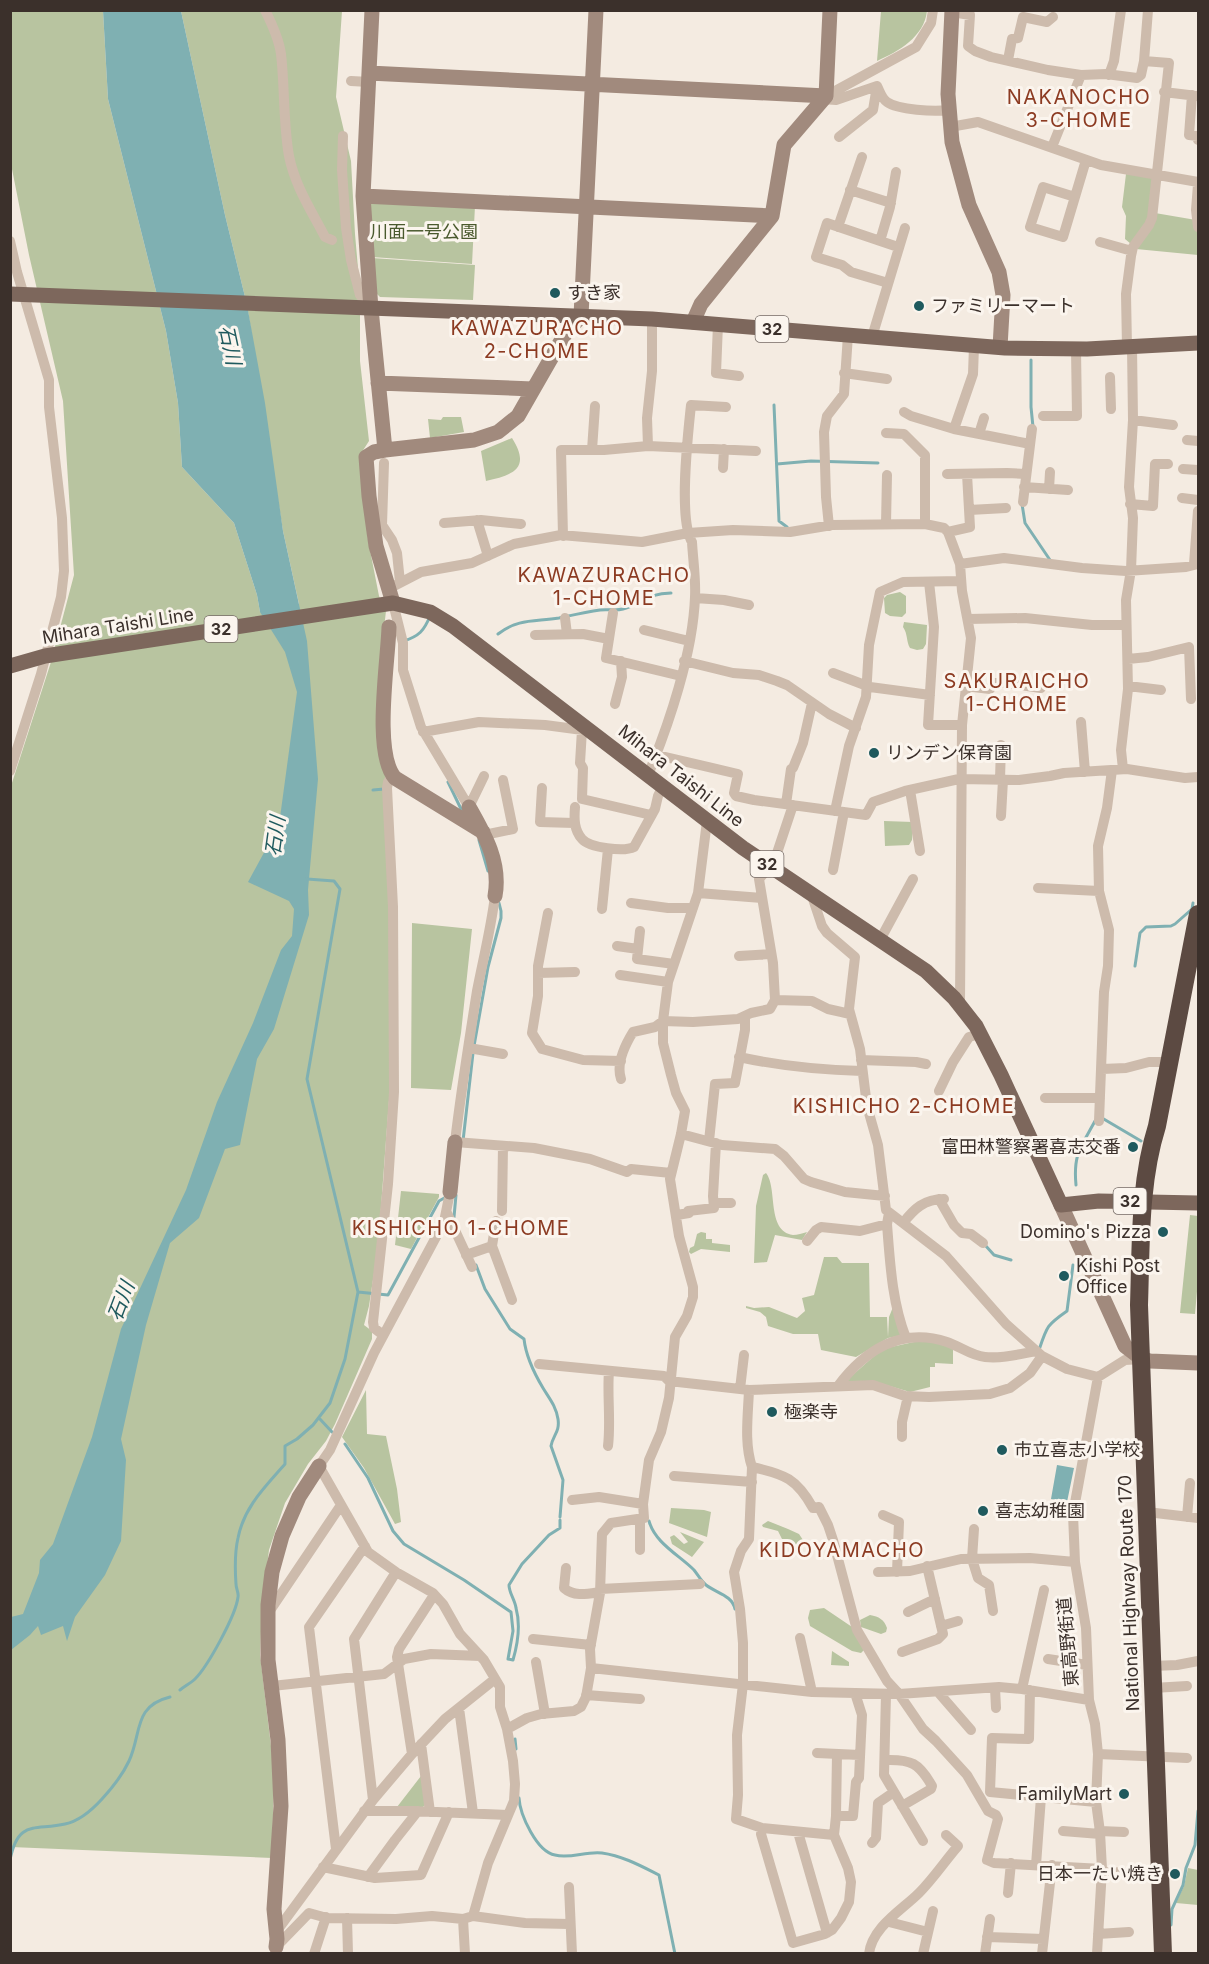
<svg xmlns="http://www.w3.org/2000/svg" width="1209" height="1964" font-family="Inter,'Noto Sans JP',sans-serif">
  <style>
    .green { fill: #b8c4a0 }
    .water { fill: #7fb0b2 }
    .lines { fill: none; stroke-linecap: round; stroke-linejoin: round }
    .stream { stroke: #7fb0b2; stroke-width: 3 }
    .street { stroke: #cdbbac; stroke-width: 10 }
    .secondary { stroke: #a18a7d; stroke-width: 15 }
    .primary { stroke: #7d675c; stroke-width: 15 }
    .highway { stroke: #5c4a42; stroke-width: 18 }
    .poi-dot { fill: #1f5a5e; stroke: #fbf5ee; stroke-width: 2 }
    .labels { text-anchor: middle; stroke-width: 6; stroke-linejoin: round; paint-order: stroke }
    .shield { fill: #fbf5ee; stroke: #756b66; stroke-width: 1.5 }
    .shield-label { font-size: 16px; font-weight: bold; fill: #3b302b }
    .park-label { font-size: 18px; fill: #4a5a2e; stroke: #fbf5ee }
    .poi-label { font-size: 18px; fill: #3b302b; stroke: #fbf5ee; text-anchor: start }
    .street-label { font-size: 18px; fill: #3b302b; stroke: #fbf5ee }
    .neighbourhood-label { font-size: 20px; letter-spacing: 1.5px; fill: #8c3b22; stroke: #fbf5ee }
    .water-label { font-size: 20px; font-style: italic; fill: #1f5a5e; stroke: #fbf5ee }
  </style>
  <rect width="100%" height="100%" fill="#f4ebe1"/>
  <path class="green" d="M11,11H103L108,99L166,331L178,403L182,467L234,523L257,595L260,612L299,604L283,531L247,305L225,215L181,11H342L336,97L351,161L355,234L360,291V361L369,441L360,455L368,540L379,596L386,611L382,645L381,705L389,842L390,1087L378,1247L369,1306L364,1325L372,1331V1339L335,1424L326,1441L308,1464L285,1503L269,1550L262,1607L260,1655L274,1771L272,1858L11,1847L10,789L51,662L74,575L63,401L29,255L11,164Z
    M881,11H927C924,37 899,51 877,61Z
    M1126,174L1153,177L1148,222L1131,244L1125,239L1126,216L1122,207Z
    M372,202L475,206L472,264L372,257L368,205Z
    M1155,213L1196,220L1198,234V255L1136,249Z
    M372,258L475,265L473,300L380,297L376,293Z
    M443,417H461L464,432L430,438L428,419L441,420Z
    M512,438C531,468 514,475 486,481L481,451Z
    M900,592L906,596V613L902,617L890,616L885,613L884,598L887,595Z
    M904,622L927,625L926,644L923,649L917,650L910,648C906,641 908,634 903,627Z
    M884,821L913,822L912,840L909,845L885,846Z
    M412,923L472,929L461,1033L451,1090L411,1088Z
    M766,1173C778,1188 766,1231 793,1235C797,1235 803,1233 807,1232L802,1240L775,1235L767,1262L754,1263L756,1206L763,1175Z
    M401,1191L439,1194V1197L411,1249L395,1245Z
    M1190,1215L1198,1216V1280L1195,1314L1180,1313Z
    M701,1232L706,1233V1239H712V1243L730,1245V1252L701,1249L691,1254L689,1252L690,1248L694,1246L697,1234Z
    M824,1257H837L842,1263H869L870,1317H887L888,1337L889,1317L895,1302L903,1335L888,1338L856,1357L821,1350L818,1334H793L768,1326L766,1317L760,1312L746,1308V1306L754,1308L769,1307L797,1318L805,1311L802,1298L814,1295Z
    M923,1340L953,1347V1364L935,1363V1367H930V1387L910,1392L876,1382L846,1381L882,1349Z
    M366,1390L367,1434L386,1436L397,1489L401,1522L395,1524L364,1468L342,1437Z
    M671,1508L704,1510L711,1512L707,1537L669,1523Z
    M768,1521L788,1529L799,1534L803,1540L802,1553L799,1555L793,1553L792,1547L784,1543L778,1531L763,1527L762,1525Z
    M680,1532L704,1542L692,1557L672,1544L670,1537L674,1535L684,1544L688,1542Z
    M824,1608L858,1631L865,1649L861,1653L852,1651L810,1626L808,1618L810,1610Z
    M870,1615C879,1617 884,1619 887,1628L886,1632L881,1634L861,1627L860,1620Z
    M832,1651L849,1662V1666L831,1665Z
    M421,1776L425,1805L423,1807H397Z
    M1188,1868L1198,1870V1905L1176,1903L1184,1886Z"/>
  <path class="water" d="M103,11H181L225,215L247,305L265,403L283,531L307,641L318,779L308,890L309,915L274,1029L257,1059L240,1145L225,1149L199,1218L170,1243L146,1325L121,1439L126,1460L121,1541L105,1575L75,1617L67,1641L63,1626L41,1635L38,1626L30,1635L11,1650V1617L23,1614L39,1573L40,1560L53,1544L92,1437L121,1329L186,1190L217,1102L253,1023L281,950L292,936L294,909L289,901L248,882L279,825L297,692L285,652L260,612L257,595L234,523L182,467L178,403L166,331L108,99Z
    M1057,1465L1074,1468L1067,1502L1051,1499Z"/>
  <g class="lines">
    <path class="stream" d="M1031,360V407L1033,427
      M774,405L779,521L787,527
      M777,464L811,461L878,463
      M1022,504L1025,523L1050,560
      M498,634C519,618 535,622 559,618C573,615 586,612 600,610C608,609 616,611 623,609C642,604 647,593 671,593
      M404,641C419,636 424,631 430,616
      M448,782L462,811
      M373,790L384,789
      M479,840L488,871
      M1135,966L1140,933L1146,927L1171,926L1175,924L1192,909L1193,903
      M474,1046L488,967L501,918V911L499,903
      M1102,1118L1141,1141
      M463,1141L473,1053
      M1076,1185C1073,1154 1081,1147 1095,1121
      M454,1217L456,1195
      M985,1245L994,1255L1011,1260
      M476,1265L485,1289L510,1329L524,1339C526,1357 534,1373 543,1388C549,1398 556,1406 558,1419C560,1432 553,1435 551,1446L563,1480L560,1517
      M358,1292L388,1295L439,1201L446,1197
      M1039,1350C1047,1326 1047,1325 1067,1311L1073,1265
      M319,1418L332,1432
      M345,1444L368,1478L393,1531L404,1544L464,1580L511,1612L513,1631L508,1659
      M649,1521C655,1543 679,1555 694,1570C698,1575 701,1581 706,1585C716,1593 732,1595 735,1609
      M508,1659L513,1660C518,1643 521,1626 516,1608C515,1600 509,1593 509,1585L522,1564L549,1535L560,1528V1520
      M180,1690C185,1686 191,1683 195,1679C208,1666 236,1615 238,1597C239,1593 236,1589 236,1584C235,1570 235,1551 238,1538C244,1507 265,1487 285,1464V1446L297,1439L313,1425L330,1403L345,1359L358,1292L307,1079L340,889L334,881L307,879
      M515,1739L516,1749
      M519,1798C520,1815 537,1852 555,1855C570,1859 586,1851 602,1853C623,1856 641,1866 659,1875L675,1954
      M10,1860C18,1819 35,1831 65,1824C80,1821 92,1810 102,1799C113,1787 122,1776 129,1761C142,1733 133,1706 170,1697
      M1171,1925L1172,1909L1183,1885L1186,1868L1195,1845L1198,1811"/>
    <path class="street" d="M265,10C272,24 279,39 281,54C285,88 283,122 289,156C295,186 311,210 325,237L332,240
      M952,12L970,15L968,46L975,51L991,57L1048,70L1081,75L1106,74L1137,78L1141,75L1144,61L1148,10
      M1008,60L1012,39L1018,38L1023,17L1047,22L1053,17
      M1109,75L1114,61L1121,10
      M351,81L369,82
      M877,86C880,92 882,99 887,102C898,110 935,112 948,110
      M1164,92L1197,96
      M1192,95L1189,135L1198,136V140
      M826,96L916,47L931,23L933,10
      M822,99L836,100L877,86
      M950,127L978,122L1101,165L1198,182
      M343,136L342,170L346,228L351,260L360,295L371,309
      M839,137L873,110L877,86
      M1052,147L1081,75
      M1198,185L1196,210L1198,227
      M850,190L891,203
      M1075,197L1043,187L1030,227L1063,237L1086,160
      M838,227L862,157
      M10,241L17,272L49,380V407L62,518L64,571L61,597L41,674L10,771
      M880,241L890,207L896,172
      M1100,242L1132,251
      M888,283L851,272L842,265L816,257L827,223L898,247
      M718,324L716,373L739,376
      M872,337L905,228
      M1127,347L1126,294L1131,256L1133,247L1149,225L1152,218L1169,63L1144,61
      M844,373L887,379
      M1110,377L1111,409
      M904,412L911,416L954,429L1030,444
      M1043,416H1077L1076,349
      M1133,420L1173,425
      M954,429L973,374L974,346
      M886,433L904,434L925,455V524
      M979,434L984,418
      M1187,440L1198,441
      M648,446L647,418L652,371V319
      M592,450L595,406
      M384,463L382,525L392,540L397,553L400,582
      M723,468L724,449
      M1183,469L1198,470
      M947,474L1007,473L1026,474
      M1024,487L1068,490
      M1049,489L1050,472
      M1182,498L1198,500
      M1023,502L1032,429
      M1130,504L1153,506L1155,464H1168
      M969,510L1006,508
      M477,520L488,556
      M444,523L481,520L521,524
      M886,524L887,475
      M829,526L826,497L824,432L827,416L844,394L848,335
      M948,532L970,527L967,474
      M563,536L561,450H604L648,446L756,451
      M960,564L1004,558L1082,568L1126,571L1186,567L1198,564
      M1194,564L1198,511
      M929,582L934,627L928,725H962
      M390,588L421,572L472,563L514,544L561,535L642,542L688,533L733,530L790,532L832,525L925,524L944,528L948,532L960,564L962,591L971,638L962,725L960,1004
      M695,598L724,600L749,605
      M393,603L403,643V670L421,727L469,807
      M613,613L606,658L681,676
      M565,618L567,634
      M968,619L1025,618L1092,625H1126
      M644,630L689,641
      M535,635L583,634L609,639
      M1128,659L1148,657L1189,647L1191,699
      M684,661L733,673L759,675L777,681L787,685L829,714L856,728
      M833,673L870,687L930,695
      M965,686L990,689L994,683H1007L1041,688
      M1128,686L1161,690
      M615,704L622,677L621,661
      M1081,722L1085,772
      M582,730L580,763L583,768L582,799L651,815
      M423,732L479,722L545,725L590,731
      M657,755L738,774L734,793L736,796L754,800L866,815L873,802L905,791L959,779L1019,780L1050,776L1064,773L1127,769L1185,778L1198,777
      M1123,769L1121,750L1128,689L1126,600L1131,570L1133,518L1129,487L1133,420L1132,347
      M648,775C669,724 693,653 695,597C696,579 693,560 692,542C678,519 688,434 691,405L726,407
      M1000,780L1001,745
      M542,788L540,822L574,823
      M910,790L920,851
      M786,804L791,769L793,768L803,743L812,703
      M469,807L484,776
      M575,807C574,819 574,830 582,839C590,848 624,852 634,847L655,809L658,796L663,786
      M835,811L849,746L866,697L869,645L880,592L903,582L961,581
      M1001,816L1003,780
      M484,835L513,829L503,780
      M833,870L844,812
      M1038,888L1099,891
      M698,893L762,898
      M811,893L822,926L827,933L855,957L849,1009L860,1049L867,1106L878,1145L886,1210L946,1256L1006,1324L1042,1356L1067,1369L1098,1377
      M495,896C491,928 483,960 477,991C469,1041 461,1091 455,1142L534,1148L590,1159L627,1172L631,1169L671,1173
      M631,903L668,908H693
      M602,909L608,849
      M548,913L538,966V996L532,1033L542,1049L583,1060L621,1061
      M640,931L637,959L674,964
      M880,940L913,879
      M617,946L638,949
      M739,956L770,954
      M538,973L575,972
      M620,975L668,982
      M775,1000L812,1001L828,1009L850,1014
      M469,1048L503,1054
      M739,1057C780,1066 821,1070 862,1071
      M861,1060L916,1062L926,1064
      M1102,1069L1126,1068L1149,1062H1169
      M621,1079C616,1064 625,1045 633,1032L655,1027L663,1021L693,1022L738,1019L751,1013L770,1009L775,1000L773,963L759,879L774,862L793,805
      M939,1091L953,1062L969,1037L980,1034
      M1045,1098H1100
      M1099,1121L1104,992L1108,966L1109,930L1099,891L1098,846L1107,808L1112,770
      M681,1134L722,1145L775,1149L784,1156L804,1179L811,1182L845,1192L885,1196
      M709,1141L715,1084L735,1083L745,1030V1016
      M450,1192L444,1222L374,1353L330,1450L319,1466L368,1552L396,1572L433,1593L443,1604L460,1634L484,1660L500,1687V1707L507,1729L513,1761L515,1784L514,1801L488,1863L473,1916
      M939,1199L954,1225L962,1233L971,1234L983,1243
      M714,1203H731
      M502,1211L503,1146
      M447,1213L472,1267
      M889,1213L887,1224C890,1262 892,1303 906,1338
      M677,1215L689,1213L688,1211L714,1208L713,1196L716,1143
      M903,1223C914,1209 924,1199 944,1199
      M807,1241L816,1230L821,1227L860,1231L887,1224
      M492,1246L496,1221
      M466,1255L492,1246L512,1300
      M383,1335L374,1328L373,1322L388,1184L394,1092L393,907L387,788L388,782L392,776
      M539,1364L664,1376L669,1381L749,1390L873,1385L905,1396L929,1397L990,1394L1010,1388L1030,1373L1042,1356
      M838,1386C865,1350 901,1327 947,1342C959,1346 972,1356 985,1357C1002,1359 1020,1354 1036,1351
      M740,1389L744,1355
      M749,1390C748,1416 744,1443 752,1467L749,1539L741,1551L734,1572L740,1609L743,1643V1684L737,1735L738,1795L736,1819L762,1828L834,1835
      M902,1437V1422L908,1396
      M608,1446C611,1421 607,1396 609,1371
      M752,1467C785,1474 797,1479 813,1508L819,1507L828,1525L833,1540L857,1630L887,1681L899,1694L923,1729L936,1741L967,1775L988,1811L996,1815L998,1819L987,1860L994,1863L1102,1869
      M674,1476L752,1482
      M572,1500L599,1497L643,1504
      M1147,1512L1198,1518
      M883,1515L899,1522L897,1572
      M1187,1517L1190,1483
      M640,1519V1550
      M974,1529L972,1559L978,1578L989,1585L993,1611
      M566,1568L564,1588C574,1597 587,1594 600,1592
      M878,1572L910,1571L961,1559L1030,1558L1075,1562
      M600,1589L700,1584
      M269,1612L341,1505
      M908,1612L935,1599
      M941,1626L958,1621
      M800,1638L812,1692
      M533,1639L591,1645
      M902,1652L938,1639L943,1634L927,1566
      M1048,1659L1087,1665
      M536,1662L545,1714
      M1153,1666L1177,1665L1198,1661
      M591,1668L812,1692L899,1694L999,1687L1022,1689L1089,1700
      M272,1686L384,1674L404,1659L431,1654L480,1656
      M995,1688L996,1708
      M1153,1688L1187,1686
      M1022,1689L1044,1590
      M1030,1690L1029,1739L992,1738L990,1792L1096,1802
      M938,1692L971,1730
      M886,1694L884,1775L923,1841
      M586,1695L640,1699
      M459,1708L473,1813
      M507,1729L527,1718L541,1714L574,1711L581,1707L586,1697L591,1668L590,1649L600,1593L602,1534L611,1523L644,1518L643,1504L649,1460L661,1432L669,1398L675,1337L687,1316L693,1297V1287L679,1236L670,1179L681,1134L685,1111L676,1093L671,1075L663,1043V1021L668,982L698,893L707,821
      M421,1744L430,1812
      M817,1753L860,1755
      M412,1754L397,1657L399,1649L434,1595
      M1098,1754L1187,1758
      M885,1760C911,1759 919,1763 932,1786L931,1789L902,1806
      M373,1800L354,1639L396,1572
      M364,1811H413L508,1815
      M836,1816H853L856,1782L859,1778L862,1715L855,1693
      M762,1828L761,1834L793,1943L825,1934L832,1930L841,1918L849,1902L851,1882L848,1868L834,1835L836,1816L837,1754
      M1063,1831L1100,1834
      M1100,1831L1124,1832
      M798,1832L827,1933
      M872,1843L876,1838L878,1803L894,1792
      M336,1849L309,1627L365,1546
      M1036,1865L1041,1797
      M323,1867L375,1878L421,1875L449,1812
      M1102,1872L1144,1873L1160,1876
      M368,1877L395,1840L418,1811
      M569,1887L572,1954
      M1008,1893L1011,1863
      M347,1918L348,1954
      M463,1919L465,1954
      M889,1922L928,1932
      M276,1932L373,1800L412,1754L445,1719L495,1679
      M1098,1934L1129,1932
      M987,1937L1043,1939
      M276,1950V1947L309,1913L327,1918L396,1919L432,1916L463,1919L473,1916L525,1923L569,1924
      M314,1954L326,1917
      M869,1954C872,1927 902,1910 919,1893C933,1879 945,1861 958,1846L946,1835
      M923,1954L933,1911
      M985,1954L990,1919
      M1042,1954L1052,1865
      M1097,1954L1102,1869L1100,1832L1096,1802L1098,1754L1095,1724L1089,1700L1086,1628L1075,1562L1073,1514L1098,1377L1125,1360L1142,1359"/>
    <path class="secondary" d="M372,10L363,196L371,309L385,450
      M952,10L948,94L952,142L969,205L999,272L1003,295L1000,347
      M369,73L826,96
      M363,196L772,216
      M693,322L701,304L772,216L784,145L826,96L830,10
      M378,383L533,389
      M393,603L376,546L369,496L366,457L374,452L385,450L474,440L498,432L518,416L565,334L581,316L596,10
      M389,627C388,662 373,753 395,778L483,832
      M469,807C485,835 501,863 495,896
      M450,1192L455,1142
      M1061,1205L1125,1346L1142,1359L1150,1361L1198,1363
      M276,1947L277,1939L274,1909L281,1806L278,1740L268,1660V1605L272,1572L282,1536L299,1497L319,1466"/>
    <path class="primary" d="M10,294L652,319L1005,348L1087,349L1198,343
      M10,666L45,656L393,603L430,612L453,626L743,848L926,971L954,998L976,1026L1001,1075L1061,1205L1099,1201L1198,1203"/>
    <path class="highway" d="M1163,1954L1139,1305C1141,1246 1139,1183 1157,1126L1198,914"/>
  </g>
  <g class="poi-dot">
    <circle cx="555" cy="293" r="6"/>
    <circle cx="919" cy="306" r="6"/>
    <circle cx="874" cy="753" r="6"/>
    <circle cx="1133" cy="1147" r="6"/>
    <circle cx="1163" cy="1232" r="6"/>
    <circle cx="1064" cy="1276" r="6"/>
    <circle cx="772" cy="1412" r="6"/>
    <circle cx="1002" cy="1450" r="6"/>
    <circle cx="983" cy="1511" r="6"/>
    <circle cx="1124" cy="1794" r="6"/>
    <circle cx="1175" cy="1874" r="6"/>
  </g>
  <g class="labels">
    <g class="shield">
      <rect x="755.5" y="316" width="33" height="26" rx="4.5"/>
      <rect x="204.5" y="616" width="33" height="26" rx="4.5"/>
      <rect x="750.5" y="851" width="33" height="26" rx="4.5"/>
      <rect x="1113.5" y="1188" width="33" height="26" rx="4.5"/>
    </g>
    <g class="shield-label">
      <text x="772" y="335">32</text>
      <text x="221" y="635">32</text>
      <text x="767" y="870">32</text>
      <text x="1130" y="1207">32</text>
    </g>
    <g class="park-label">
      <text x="424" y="238">川面一号公園</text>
    </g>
    <g class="poi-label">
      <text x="567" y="299">すき家</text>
      <text x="931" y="312">ファミリーマート</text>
      <text x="886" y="759">リンデン保育園</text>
      <text x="1121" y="1153" text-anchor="end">富田林警察署喜志交番</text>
      <text x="1151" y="1238" text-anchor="end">Domino's Pizza</text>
      <text x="1076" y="1272">Kishi Post<tspan x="1076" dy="21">Office</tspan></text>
      <text x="784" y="1418">極楽寺</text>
      <text x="1014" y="1456">市立喜志小学校</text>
      <text x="995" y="1517">喜志幼稚園</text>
      <text x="1112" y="1800" text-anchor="end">FamilyMart</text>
      <text x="1163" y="1880" text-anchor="end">日本一たい焼き</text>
    </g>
    <g class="street-label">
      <text transform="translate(118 626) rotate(-9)" y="6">Mihara Taishi Line</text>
      <text transform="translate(681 776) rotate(38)" y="6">Mihara Taishi Line</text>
      <text transform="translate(1129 1593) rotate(-92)" y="6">National Highway Route 170</text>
      <text transform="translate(1068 1642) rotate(-95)" y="6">東高野街道</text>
    </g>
    <g class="neighbourhood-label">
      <text x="1079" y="104">NAKANOCHO<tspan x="1079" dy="23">3-CHOME</tspan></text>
      <text x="537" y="335">KAWAZURACHO<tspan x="537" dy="23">2-CHOME</tspan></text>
      <text x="604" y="582">KAWAZURACHO<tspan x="604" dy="23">1-CHOME</tspan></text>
      <text x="1017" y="688">SAKURAICHO<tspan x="1017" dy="23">1-CHOME</tspan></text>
      <text x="904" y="1113">KISHICHO 2-CHOME</text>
      <text x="461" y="1235">KISHICHO 1-CHOME</text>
      <text x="842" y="1557">KIDOYAMACHO</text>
    </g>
    <g class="water-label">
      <text transform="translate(230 345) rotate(78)" y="7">石川</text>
      <text transform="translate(275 836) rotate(-82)" y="7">石川</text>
      <text transform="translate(121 1301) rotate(-69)" y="7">石川</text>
    </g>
  </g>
  <rect width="1209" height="1964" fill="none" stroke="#3b302b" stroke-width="24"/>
</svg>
